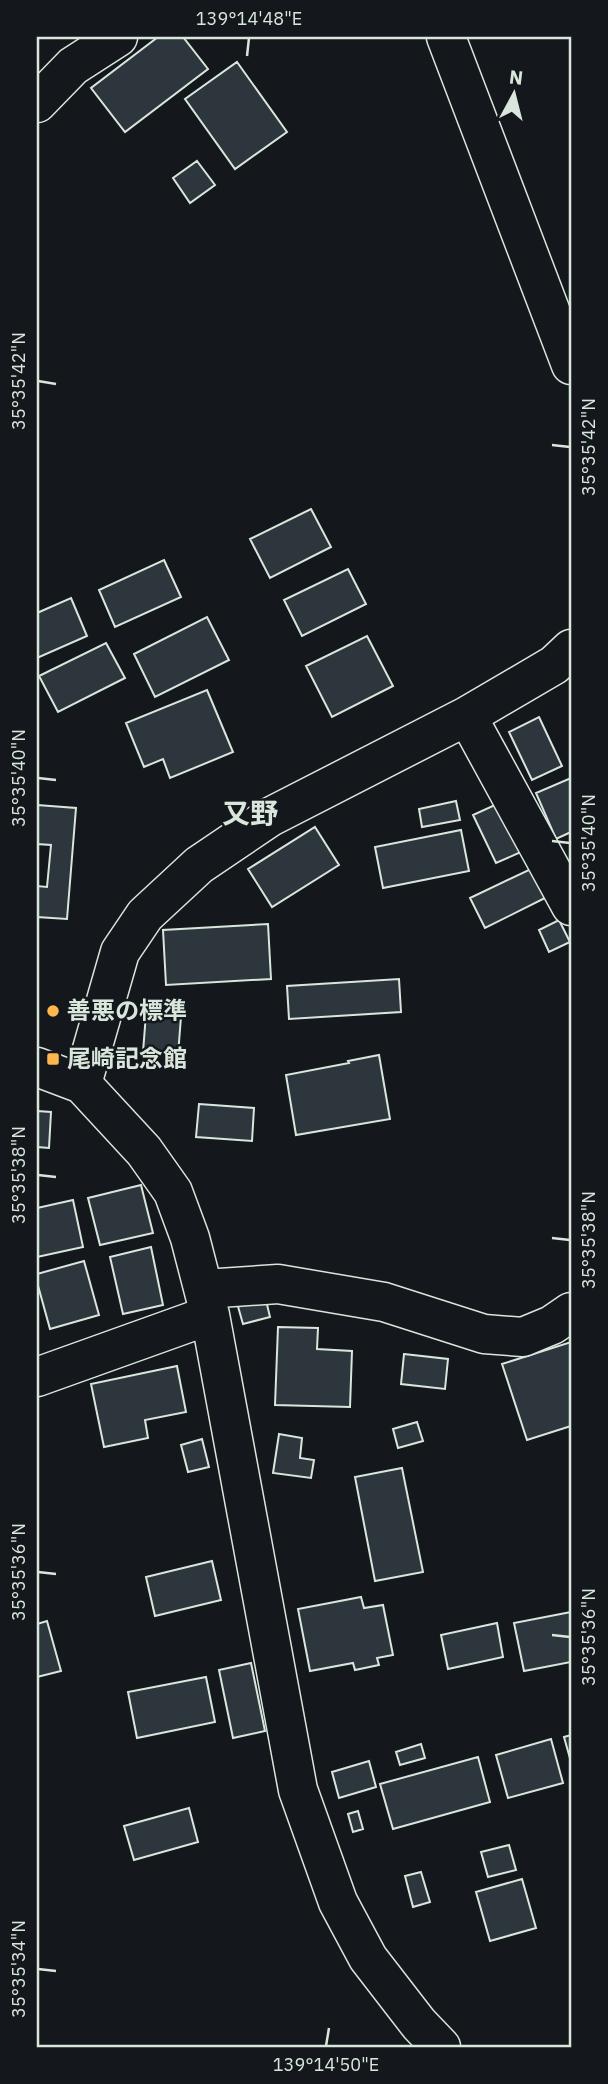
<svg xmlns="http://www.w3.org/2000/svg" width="608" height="2084" font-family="'IBM Plex Sans','Noto Sans JP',sans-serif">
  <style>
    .building { fill: #2c363c; stroke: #d8e6dc; stroke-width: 2 }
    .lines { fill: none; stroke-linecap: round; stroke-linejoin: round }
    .minor-casing { stroke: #d8e6dc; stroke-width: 41 }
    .minor { stroke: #14181c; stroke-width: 38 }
    .ticks { fill: none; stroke: #d8e6dc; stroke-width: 2.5 }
    .poi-dot { fill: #ffb74d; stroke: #14181c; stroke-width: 2.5 }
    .labels { text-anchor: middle; stroke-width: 5; stroke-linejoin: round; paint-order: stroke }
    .poi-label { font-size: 24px; font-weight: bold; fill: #d8e6dc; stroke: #14181c; text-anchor: start }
    .quarter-label { font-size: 28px; font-weight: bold; fill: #d8e6dc; stroke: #14181c }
    .neatline { fill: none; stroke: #d8e6dc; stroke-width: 2.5 }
    .ticks-label { font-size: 18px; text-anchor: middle; fill: #d8e6dc }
  </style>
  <rect width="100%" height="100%" fill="#14181c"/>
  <path class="building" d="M158,37H183L208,69L125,132L91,88Z
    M237,62L287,132L235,169L185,99Z
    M197,161L215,185L190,203L173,178Z
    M311,509L331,547L270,578L250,539Z
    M164,560L181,597L115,627L99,590Z
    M348,569L366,604L302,636L284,600Z
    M71,598L87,636L37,658V613Z
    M207,617L229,660L155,697L134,654Z
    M367,636L393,686L332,717L306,666Z
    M106,643L125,678L58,712L39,676Z
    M207,690L233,752L170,778L163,759L144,767L126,723Z
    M539,717L562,766L532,780L509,732Z
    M571,778V832L556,839L536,793Z
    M456,801L460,820L422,827L419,809Z
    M497,804L521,852L496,863L473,815Z
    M37,805L76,808L67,919L37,917V886L47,887L51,845L37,844Z
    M315,827L339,865L272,907L248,869Z
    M461,830L469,871L383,888L375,847Z
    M533,868L547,897L485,928L470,898Z
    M559,920L570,942L549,952L539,930Z
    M268,924L271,979L166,985L163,930Z
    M399,979L401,1012L289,1019L287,986Z
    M147,1001L182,1004L178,1055L143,1052Z
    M379,1055L390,1119L296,1135L286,1075L349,1063L348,1061Z
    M199,1104L254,1108L252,1141L196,1137Z
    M37,1111L51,1112L49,1148L37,1147Z
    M141,1185L153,1233L100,1245L88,1198Z
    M73,1200L83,1247L37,1257V1208Z
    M151,1247L163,1305L123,1314L110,1257Z
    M84,1261L99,1315L50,1329L37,1282V1274Z
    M265,1296L270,1317L243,1324L237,1303Z
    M278,1327L318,1328L317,1349L352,1351L350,1407L275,1405Z
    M571,1342V1426L527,1440L502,1364Z
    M404,1354L448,1359L445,1389L401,1384Z
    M177,1366L186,1412L145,1420L148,1438L104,1447L91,1384Z
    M417,1422L423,1441L398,1448L393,1429Z
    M279,1434L302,1438L300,1458L314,1460L311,1478L273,1473Z
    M202,1439L209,1467L188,1472L181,1445Z
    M402,1468L423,1572L375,1581L355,1477Z
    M212,1561L221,1600L155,1616L146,1577Z
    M361,1597L364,1608L383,1605L393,1655L377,1658L379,1665L355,1670L353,1663L310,1671L298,1609Z
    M571,1612V1662L524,1671L514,1623Z
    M47,1621L61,1671L37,1677V1624Z
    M497,1623L503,1657L448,1669L441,1635Z
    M251,1663L265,1731L233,1738L219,1670Z
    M206,1677L215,1722L137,1738L128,1692Z
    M571,1735V1762L564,1737Z
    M551,1739L563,1783L508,1798L496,1755Z
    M421,1744L425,1758L400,1765L396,1752Z
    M478,1757L490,1802L393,1829L380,1784Z
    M369,1761L376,1787L339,1798L332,1772Z
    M189,1808L198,1842L134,1860L124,1826Z
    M358,1811L363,1829L353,1832L348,1814Z
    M509,1845L516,1870L488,1877L481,1852Z
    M421,1872L430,1902L413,1907L405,1876Z
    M522,1879L536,1928L490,1941L476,1892Z"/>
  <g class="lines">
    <g class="minor-casing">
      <path id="minor" d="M446,37L571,365
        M37,103L73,66L118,37
        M467,716L571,906
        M37,1067L82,1084L144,1151L173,1192L190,1238L210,1315L298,1790L338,1902L368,1958L419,2024L441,2047
        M82,1084L120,952L145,915L199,865L270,817L467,716L554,665L571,649
        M204,1289L278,1284L384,1302L484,1334L523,1337L552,1325L571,1312
        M37,1377L210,1315"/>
    </g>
    <use href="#minor" class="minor"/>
  </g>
  <path class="ticks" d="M247,56L249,38M38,381L56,384M552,445L570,447M38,778L56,780M552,841L570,843M38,1175L56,1177M552,1238L570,1240M38,1572L56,1574M552,1635L570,1637M38,1969L56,1971M326,2046L329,2028"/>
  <g class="poi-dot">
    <circle cx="53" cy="1011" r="7"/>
    <rect x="46" y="1052" width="14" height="14" rx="3.5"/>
  </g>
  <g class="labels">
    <g class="poi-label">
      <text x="67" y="1019">善悪の標準</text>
      <text x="67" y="1067">尾崎記念館</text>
    </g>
    <g class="quarter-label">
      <text x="250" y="823">又野</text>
    </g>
  </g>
  <rect width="608" height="2084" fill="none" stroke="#14181c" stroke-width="77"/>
  <g transform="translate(514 94) rotate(7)" stroke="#14181c" stroke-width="5" paint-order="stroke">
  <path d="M0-5L12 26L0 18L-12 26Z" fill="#d8e6dc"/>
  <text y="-10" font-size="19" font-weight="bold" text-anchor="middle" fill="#d8e6dc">N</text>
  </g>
  <rect x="38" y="38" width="532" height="2008" class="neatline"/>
  <g class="ticks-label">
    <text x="249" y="25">139°14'48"E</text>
    <text transform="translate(19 381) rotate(-90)" y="6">35°35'42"N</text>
    <text transform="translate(589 447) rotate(-90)" y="6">35°35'42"N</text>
    <text transform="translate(19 778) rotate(-90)" y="6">35°35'40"N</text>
    <text transform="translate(589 843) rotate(-90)" y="6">35°35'40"N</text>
    <text transform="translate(19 1175) rotate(-90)" y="6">35°35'38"N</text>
    <text transform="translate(589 1240) rotate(-90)" y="6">35°35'38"N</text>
    <text transform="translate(19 1572) rotate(-90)" y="6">35°35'36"N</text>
    <text transform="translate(589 1637) rotate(-90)" y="6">35°35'36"N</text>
    <text transform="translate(19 1969) rotate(-90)" y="6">35°35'34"N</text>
    <text x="326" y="2071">139°14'50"E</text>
  </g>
</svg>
